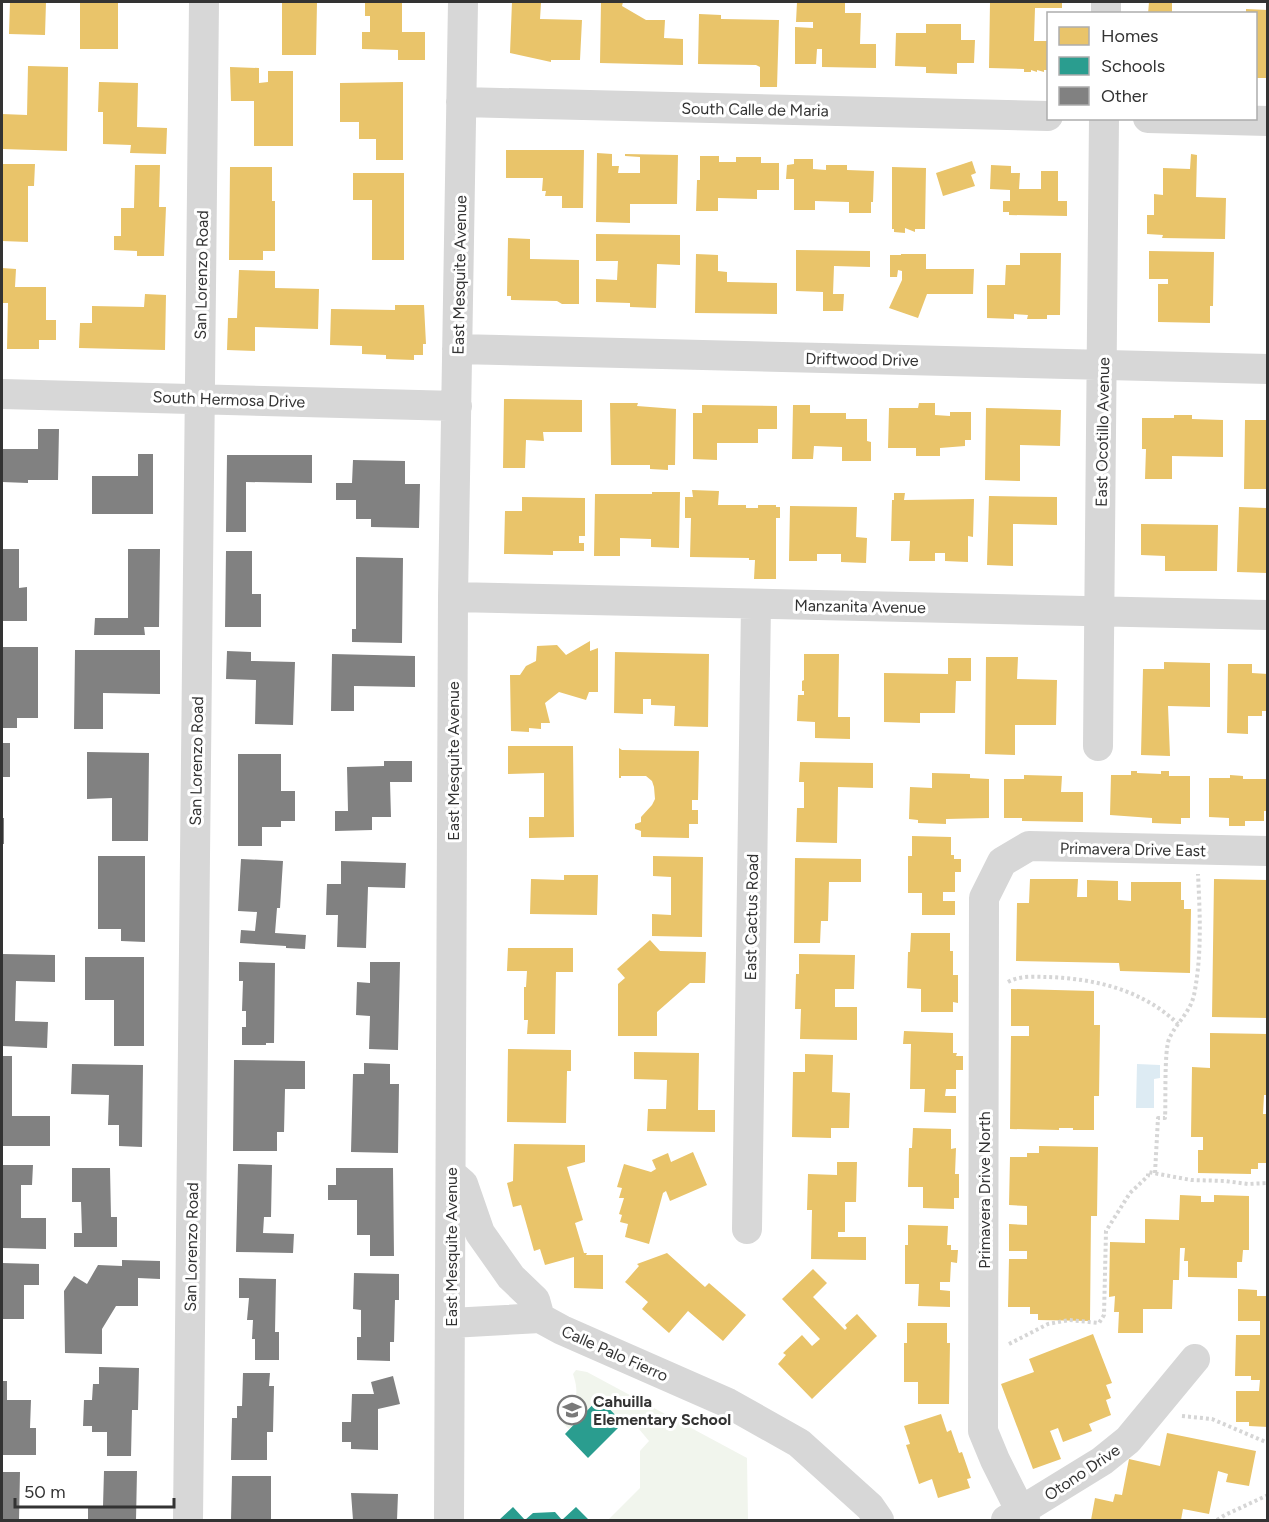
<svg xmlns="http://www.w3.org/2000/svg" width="1269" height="1522" font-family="Figtree,sans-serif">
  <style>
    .green { fill: #f1f5ed }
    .water { fill: #ddebf3 }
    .homes { fill: #e9c46a }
    .schools { fill: #2a9d8f }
    .building { fill: #818181 }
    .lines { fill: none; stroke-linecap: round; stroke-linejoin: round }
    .path { stroke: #d6d6d6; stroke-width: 4; stroke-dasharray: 3 3; stroke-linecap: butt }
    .minor { stroke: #d7d7d7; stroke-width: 30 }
    .labels { text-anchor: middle; stroke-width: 6; stroke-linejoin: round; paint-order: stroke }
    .street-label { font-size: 16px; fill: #333; stroke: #fff }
    .poi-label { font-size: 16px; font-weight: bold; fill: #333; stroke: #fff; text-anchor: start }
  </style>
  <rect width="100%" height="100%" fill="#fff"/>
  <path class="green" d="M576,1370L587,1372L747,1458L748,1520H608L640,1488V1451L649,1441L629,1417L623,1423L599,1398L569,1429L563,1423C576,1407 580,1394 573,1374Z"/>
  <path class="water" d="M1137,1064L1160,1065V1078L1154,1079V1108H1136Z"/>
  <path class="homes" d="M10,2H46L45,35L9,34Z
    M80,2H118V49H80Z
    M282,2H317L316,55H282Z
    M365,2H402V32H425V60H398V50L362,49V32H370V16H365Z
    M512,2L541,3L540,19L582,20L580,60H551V62L510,53Z
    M601,2H623L622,6L646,20H665L664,38L683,39V65L600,63Z
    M797,2H845V13H861L860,44H876V68L822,67V49H817L816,64H795V27L813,28V22H796Z
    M990,2H1062V8H1035L1034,41H1048V70H1044V72L1037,70V72L1031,70V72H1024V69L989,68Z
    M1149,2H1172V14H1148Z
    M1246,9L1268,10V78H1256V14H1246Z
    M699,14L721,15V19L779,20L777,87H760V67L756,65L698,64Z
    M926,24H961V40H975L974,63H957V74L926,73V67L895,66L896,33H926Z
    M28,66L68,67L67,151L2,149V114L27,115Z
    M230,67L259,68V83L268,82V71H293V146H254V101H231Z
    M99,82L138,83L137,127L167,128L166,154L130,153L131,145L103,144V112H98Z
    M403,82V160H376V139H359V122H340V83Z
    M506,150H584L583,208H562V196H545L546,191H542L543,178H506Z
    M597,153L612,154V166H619L618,173H640V157L625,156V154L678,155L677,204H630V223L596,222Z
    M1191,154L1197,155L1196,197L1226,198L1225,239L1162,238L1163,235L1147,234V215H1154V194L1163,195V168L1190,169Z
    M700,156H719V162H736V157H761V163H779V190H757V199L718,198V211H696L697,180H700Z
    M794,159H813V169L826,170V165H847V170L874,171L873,202H871V213H849V202L815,201V210H794V179H786L787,165L794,164Z
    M972,161L976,173L971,175L975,186L943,196L936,173Z
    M2,164H35L34,186H28V242L2,241Z
    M135,165H160L159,207H166L164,256H137V251L114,250V236H121V208H134Z
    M991,165L1011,166V173H1020L1019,189H1041V171H1058V201H1067V216L1009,215V212H1003V201H1010V190L990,189Z
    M230,167H272V201H275V251H263V260H229Z
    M892,167L926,168L925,229H915V232L905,228V233L894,232V229H892Z
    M353,173H404V260H372V200H353Z
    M596,234L680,235V265L657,264L656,308L630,307V303L596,302V279L617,280L618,261H596Z
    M508,238L530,239V259L579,260V304H562L557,301L511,300V296H507Z
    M796,250L870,251V267L834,266L833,294H844L843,311H823V292L796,291Z
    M1149,251L1214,252L1213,306H1210V323L1158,322V284H1168V279H1149Z
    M1020,253H1061L1060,315H1047V319H1027L1028,315L1014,314V319L987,318V285H1005L1006,265H1020Z
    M696,254L718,255V271L727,272V282L777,283V314L695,313Z
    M901,254H926V269H974L973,294H927L918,318L889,308L902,280V271L898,270L897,277H890V255H901Z
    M2,268L16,269L15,287H46V320H56V340H39V349H7L8,303H2Z
    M239,270L275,271V288L319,289L318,329L255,327V351L227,350L228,318H237Z
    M145,294L166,295L165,350L79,348L80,323H92V306L144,307Z
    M395,305H424L426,344H423V355H414V360L386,359V355L362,354V346L330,345L331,309L395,310Z
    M504,399L582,400V432H543L544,441L526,440L525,468H503Z
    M610,403H638L637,406L676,409L675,465H668V470L650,469V465H611Z
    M919,403H935V415L950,416V412H971V440H965V446L940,448V456H916V448H888L889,408H918Z
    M702,405L777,406V429H758V443H717V460L693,459V413H702Z
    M793,405H810V413H846V419H867V441L871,442V461H842V447L814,446L813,459H792Z
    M986,408L1061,410L1060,446L1020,445V481L985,480Z
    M1174,415H1192V419L1223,420V457L1172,456V479H1145L1146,449H1142V418H1174Z
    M1245,420H1268V489H1244Z
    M692,490L719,491L718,505H746V508H758V505H776V507H780V518H776V579H754L755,560H749V558L690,557L691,518H685V497H693Z
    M652,492H680L679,548L651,547V539L620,538V556H594L595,494H652Z
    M894,493H905L904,500L974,499L973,537L968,536V562L945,561V553H935V561H909L910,541H891L892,500H894Z
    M989,496L1057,497V525L1013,524V566L987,565Z
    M522,497L585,498V536H579V543H584V551H553V555L504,554L505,511H522Z
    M790,506L857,507L856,537L867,538L866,563L841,562V554H817V561H789Z
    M1239,507L1266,508L1267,573L1237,572Z
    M1141,524L1218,525L1217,571H1165V556L1141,555Z
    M590,641V651L598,648V692H589L586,700L559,692L545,703L550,723H541V729L529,728V732L511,731L510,675H520L526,666L536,661L537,646L557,645L566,655Z
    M615,652L709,654L708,727L674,726L675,706L651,705V699H643V714L614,713Z
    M804,654H839L838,717H850V739L815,738V722L797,721L798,695H804V691H802V681L804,680Z
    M986,657H1018L1017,679L1057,680L1056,725H1015V755L985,754Z
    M948,658H971V681H956L955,713H920V723L884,722V673L948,674Z
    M1164,662L1210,663V707L1168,706L1170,756L1141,755L1143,669H1164Z
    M1228,664H1252V673L1268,674V711H1262V716H1248V734L1227,733Z
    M508,746H573L574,837L529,838V817H544V773L508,774Z
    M619,748L622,750L699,751L698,800H692V810H698V824H689V838L641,837V831L635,829V824L641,822V817L652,805L655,799L654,787L652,781L646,776H621V778H619Z
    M800,762L873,763V788L838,787L837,843L796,842L797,808H804V782H799Z
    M1131,771H1137V773L1161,774V771H1169V776H1190V818H1181V824L1152,823V818L1110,815L1111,775H1131Z
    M932,773L970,774V778L989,779V818L946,819V824L918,823V820L909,819L910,787L932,788Z
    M1024,775L1062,776L1061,792H1083V822L1022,821V818H1004V779H1024Z
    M1230,775L1243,776V779H1267L1268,811H1264V821H1245V826H1229V818L1209,817V778H1230Z
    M912,836L951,837V855H954V859H961V872H955V892H943V901H955V915H922V893H908V856H912Z
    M653,856L703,857L702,937L652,936V914L671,915V877L653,876Z
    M795,858L861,859V882H829L828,921H821L820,943H794Z
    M564,875H598L597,915L530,914L531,879L564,880Z
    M1030,879H1078L1077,897H1087V880L1118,881V900L1131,901V882H1181V900H1184V909H1191L1190,973L1120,971L1119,963L1016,961L1017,903H1029Z
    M1214,879L1268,880V1018L1212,1017Z
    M911,933H950V951H953V975H958V1003L953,1002V1012H921V989L907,988L908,952H910Z
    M650,940L660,951L706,952L705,983H690L657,1012V1036H618V984L625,978L617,969Z
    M508,948H573V972H556L555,1034H527L528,1020H524V987H526L527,971H507Z
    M799,954L855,955L854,989H835V1007H857V1040L800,1039L801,1009H795L796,974H799Z
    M1011,989L1094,991V1025H1100L1099,1096H1094V1130H1073V1128H1059V1130L1010,1129L1011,1036H1029V1026H1011Z
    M904,1031L953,1033V1053H957L956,1056H963V1070H956V1089H946L945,1096H956V1113L924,1112L925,1089H910L911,1044H903Z
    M1210,1033L1268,1034V1095H1264L1263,1114H1268V1163H1258V1169H1251V1174L1198,1173V1150H1203V1137H1191L1192,1067L1210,1068Z
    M508,1049L571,1050V1071H567L566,1123L507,1122Z
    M634,1052L699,1053L698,1110H715V1132L647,1131L648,1109H666L667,1080L634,1079Z
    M805,1054L833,1055L832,1092L850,1093L849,1128H831V1138L792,1137L793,1072H805Z
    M913,1128L951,1129V1149L956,1148L955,1174H959V1198H954V1209L923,1208V1187H908L909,1148H912Z
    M514,1144L585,1145V1162L567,1167L583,1220L575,1223L584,1253H587L586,1255H603V1289L574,1288V1257L545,1265L540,1249L534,1251L521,1205L513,1207L507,1183L513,1181Z
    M1039,1146L1098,1147L1097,1216H1091L1090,1321L1038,1320V1314H1030V1307H1008L1009,1259H1027V1251H1009V1224L1027,1225V1206L1009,1205L1010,1157H1027V1153H1039Z
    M693,1152L707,1185L670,1201L666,1191L663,1193L649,1244L625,1237L628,1224L620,1222L622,1215L619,1214L624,1198H619L622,1188L617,1187L624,1164L651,1172L656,1169L652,1160L668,1153L671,1162Z
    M837,1162H857L856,1202H845V1232H838V1237H866V1260L811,1259L812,1210H807L808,1174L837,1175Z
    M1180,1195L1201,1196V1202H1214V1195L1249,1196V1250H1243L1242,1262H1237V1278L1188,1277V1261H1184L1185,1248H1180L1179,1280H1173L1172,1309H1143V1333H1118L1119,1312H1114L1115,1296L1109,1297L1110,1242L1145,1243V1219L1179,1220Z
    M908,1225L948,1226L947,1245H951V1250H958L957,1263L951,1262L950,1282H940V1290L950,1291V1307L918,1306L919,1284H905V1245H908Z
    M667,1253L705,1287L709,1283L746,1315L723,1341L688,1311L669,1333L642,1309L648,1302L625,1282L639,1266L637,1264Z
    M813,1269L827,1283L813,1297L845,1330L847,1328L845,1325L857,1314L877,1336L812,1399L778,1364L786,1355L783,1353L802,1335L812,1346L820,1339L782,1299Z
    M1238,1289L1257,1290V1296H1268V1427L1249,1426V1422H1236V1391H1259L1260,1380H1251V1376H1235L1236,1335H1260V1321H1238Z
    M907,1323H947V1343H950L949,1404H918V1382H904V1343H907Z
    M1093,1334L1112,1383L1106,1385L1111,1398L1106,1400L1111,1415L1089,1424L1092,1431L1063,1442L1058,1428L1050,1431L1061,1459L1033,1469L1001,1384L1034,1372L1029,1359Z
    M941,1414L947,1432L951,1430L959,1453L962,1452L971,1478L967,1479L970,1488L938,1498L932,1479L919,1484L906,1445L910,1444L904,1426Z
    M1167,1433L1256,1451L1249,1486L1226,1482L1228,1474L1218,1471L1209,1514L1183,1509L1181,1520H1091L1095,1498L1113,1502L1115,1494L1122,1495L1129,1459L1160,1466Z"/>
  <path class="schools" d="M599,1398L623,1423L588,1458L565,1434Z
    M513,1507L525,1520L533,1513L555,1512L562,1520L576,1507L589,1520H499Z"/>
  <path class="building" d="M38,429H59L58,480H28V483L2,482V449H38Z
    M138,454H153V514H92V476H138Z
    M227,455H312V483L246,482V532H226Z
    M353,460L405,461V484H420L419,528L371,527V519H356V500H336V483H352Z
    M2,549H19V588L27,587V621H2Z
    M128,549H160L159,627H144L145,635H94L95,618H128Z
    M226,551H252V594H261V627H225Z
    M356,557L403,558L402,643L352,642V629H356Z
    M2,647H38V718H17V728H2Z
    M75,650H160V694L103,693V729H74Z
    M227,651L251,652V661L295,662L293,725L255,724L256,680L226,679Z
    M332,654L415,656V687L354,686V711H331Z
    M2,743H10V777H2Z
    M87,752L149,753L148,841H112V798L87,799Z
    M238,754H281V791H295V821H281V827H262V846H238Z
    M384,761H412V782H390L391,817H372V830L335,831V811H348L347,767L384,766Z
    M2,818H4V844H2Z
    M98,856H145V942L121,941V929H98Z
    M241,859L283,861L280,908H277L275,933L306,935L305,949L286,948V946L240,943L241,930L255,931L257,912L238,911Z
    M341,861L406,863L405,888L368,887L366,948L337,947L338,915H326L327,884H341Z
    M2,954L55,955V982L16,981L15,1021L48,1022L47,1048L2,1046Z
    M85,957H144V1046H114V1000H85Z
    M239,962L275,963L274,1043H266V1045H242V1027H246V1011H242L243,981H239Z
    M370,962H400L398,1050L369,1049L370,1016L356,1015L357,982L370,983Z
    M2,1056H12V1116H50V1146H2Z
    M234,1060L305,1061V1089H285L284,1132H277V1151H233Z
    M364,1063L390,1064V1084H399L398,1153L351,1152L353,1074H364Z
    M72,1064L143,1065L142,1147L119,1146V1125H108L109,1095L71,1094Z
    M238,1164L272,1165L271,1217H264L263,1233L294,1234L293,1253L236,1252Z
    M2,1165H33L32,1185H21V1218H46V1249L2,1248Z
    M72,1168H110L111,1217H117V1247H74V1233H82L81,1202H72Z
    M336,1168H393L394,1256H370V1235H357V1200H328V1185H336Z
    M122,1260L160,1261V1279L138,1278V1306H116L102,1329V1354L65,1353L64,1291L74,1276L87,1284L98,1265L122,1266Z
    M2,1263L39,1264V1285H24V1319H2Z
    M354,1273L399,1274V1300H395L394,1342H390V1361L357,1360V1337H361V1310L353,1309Z
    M239,1278L276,1279L275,1332H279V1360H255V1339H252L253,1320H247L249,1298H239Z
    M99,1367L139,1368L138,1410H132L131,1456H107V1432H92V1426H83L84,1400H92L93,1384H99Z
    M243,1373H270L269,1386H274L273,1432H267V1460H231L232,1418H237V1406H242Z
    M393,1376L400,1404L378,1409V1450L351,1449V1442H342V1422H351L352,1394H374L371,1382Z
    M2,1381H7V1400H31L30,1428H36V1455H2Z
    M104,1471H137L136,1520H88V1506H103Z
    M2,1472H20L19,1520H2Z
    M232,1476H271V1520H231Z
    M351,1493L398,1494L397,1520H353Z"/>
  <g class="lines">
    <path class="path" d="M1008,982C1020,975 1036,977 1049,977C1096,979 1143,990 1178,1024
      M1155,1173L1158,1118H1165C1166,1102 1164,1052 1169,1039C1176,1023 1190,1013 1194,995C1202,955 1200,915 1198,874
      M1009,1344L1048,1324L1069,1320L1099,1323L1104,1315L1106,1231L1130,1193L1148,1176V1172L1191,1180L1225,1181L1248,1184L1268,1183
      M1182,1416L1212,1419L1268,1443
      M1217,1520L1225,1515L1268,1495"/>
    <path class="minor" d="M1106,14V2
      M461,102L1048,116
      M1148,118L1268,121
      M457,349L1268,369
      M2,394L457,406
      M453,597L1268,615
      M1098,746L1104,118
      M455,1177L463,1184L480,1233L511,1277L535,1300L540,1318
      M747,1229L756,604
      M451,1323L540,1318L562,1330L728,1403L799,1443L870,1507L879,1520
      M188,1520L204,2
      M449,1520L453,597L463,2
      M1006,1520L1102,1461L1128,1440L1195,1359
      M1025,1520L995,1460L983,1431L984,898L1002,862L1029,846L1268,851"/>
  </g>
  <defs>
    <g id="school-ring" transform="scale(1.5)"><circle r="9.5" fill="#fff" stroke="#7a7a7a" stroke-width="1.5"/><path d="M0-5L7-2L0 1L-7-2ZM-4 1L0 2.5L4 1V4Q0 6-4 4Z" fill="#7a7a7a"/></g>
  </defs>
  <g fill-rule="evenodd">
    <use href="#school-ring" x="572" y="1410"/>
  </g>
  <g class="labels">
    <g class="street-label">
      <text transform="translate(755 109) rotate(1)" y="6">South Calle de Maria</text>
      <text transform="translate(201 275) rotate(-89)" y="6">San Lorenzo Road</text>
      <text transform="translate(459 275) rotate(-89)" y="6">East Mesquite Avenue</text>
      <text transform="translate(862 359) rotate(1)" y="6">Driftwood Drive</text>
      <text transform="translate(229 399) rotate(2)" y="6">South Hermosa Drive</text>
      <text transform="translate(1102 432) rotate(-89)" y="6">East Ocotillo Avenue</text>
      <text transform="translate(860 606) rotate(1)" y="6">Manzanita Avenue</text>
      <text transform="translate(196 761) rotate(-89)" y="6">San Lorenzo Road</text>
      <text transform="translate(453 761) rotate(-90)" y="6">East Mesquite Avenue</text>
      <text transform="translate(1133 849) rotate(1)" y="6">Primavera Drive East</text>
      <text transform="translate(751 917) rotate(-89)" y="6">East Cactus Road</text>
      <text transform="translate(984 1190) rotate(-90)" y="6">Primavera Drive North</text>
      <text transform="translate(191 1247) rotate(-89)" y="6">San Lorenzo Road</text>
      <text transform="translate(451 1247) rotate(-90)" y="6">East Mesquite Avenue</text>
      <text transform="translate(615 1353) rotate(24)" y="6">Calle Palo Fierro</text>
      <text transform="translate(1082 1472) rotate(-34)" y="6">Otono Drive</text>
    </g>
    <g class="poi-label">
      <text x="593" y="1407">Cahuilla<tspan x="593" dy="18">Elementary School</tspan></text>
    </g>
  </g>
  <rect width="1269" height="1522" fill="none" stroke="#333333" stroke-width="6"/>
  <rect x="1047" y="12" width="210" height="108" fill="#ffffff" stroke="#adadad" stroke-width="1.5"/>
  <rect x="1059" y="27" width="30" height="18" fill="#e9c46a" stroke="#adadad" stroke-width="1.5"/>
  <text x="1101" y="42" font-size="18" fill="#333333">Homes</text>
  <rect x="1059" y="57" width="30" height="18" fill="#2a9d8f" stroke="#adadad" stroke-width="1.5"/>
  <text x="1101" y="72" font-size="18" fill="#333333">Schools</text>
  <rect x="1059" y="87" width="30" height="18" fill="#818181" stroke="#adadad" stroke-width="1.5"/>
  <text x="1101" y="102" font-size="18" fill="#333333">Other</text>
  <path d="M15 1498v9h159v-9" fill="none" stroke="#333333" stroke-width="3"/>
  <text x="24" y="1498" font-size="18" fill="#333333" stroke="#ffffff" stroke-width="4.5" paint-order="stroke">50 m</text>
</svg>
